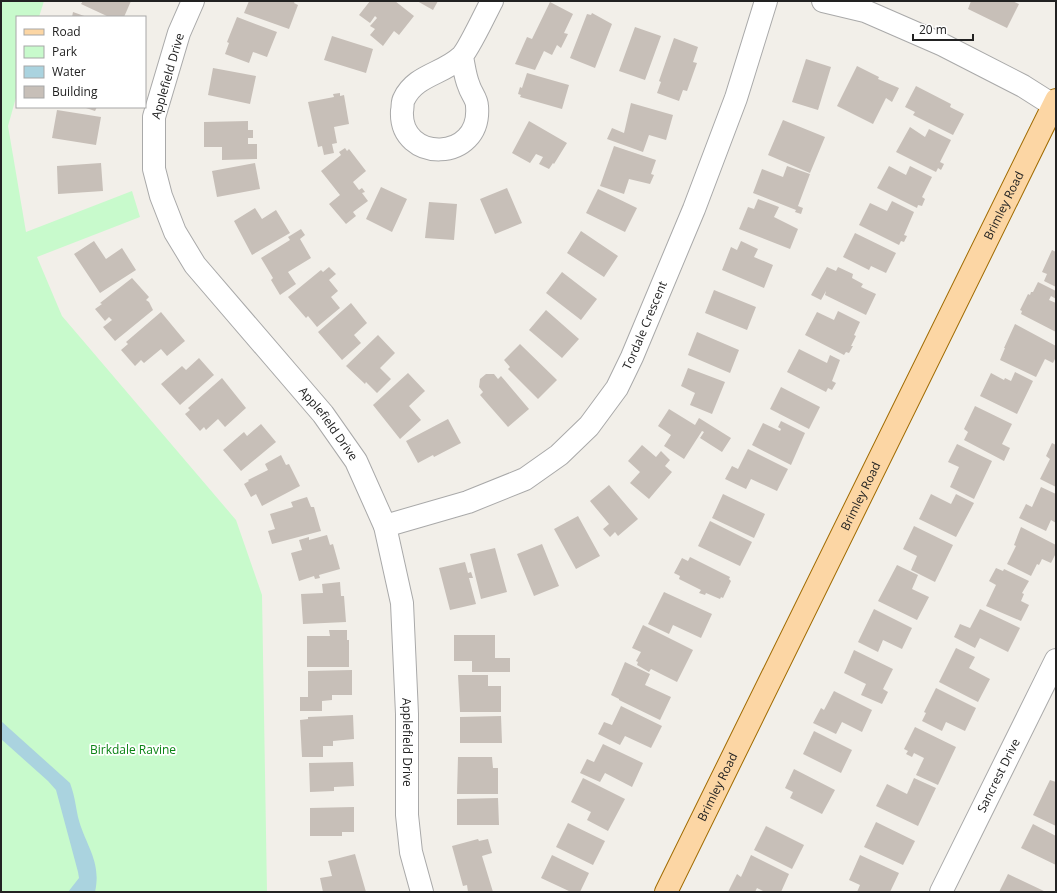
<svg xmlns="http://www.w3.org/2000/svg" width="1057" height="893" font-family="'Open Sans',sans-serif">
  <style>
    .park { fill: #c8facc }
    .water { fill: #aad3df }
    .building { fill: #c7bfb8 }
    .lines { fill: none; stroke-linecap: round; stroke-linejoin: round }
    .minor-casing { stroke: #a9a9a9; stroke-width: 24 }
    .major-casing { stroke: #a06b00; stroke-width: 24 }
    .minor { stroke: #fff; stroke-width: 22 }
    .major { stroke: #fcd6a4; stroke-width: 22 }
    .labels { text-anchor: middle; stroke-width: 3.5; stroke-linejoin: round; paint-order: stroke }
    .street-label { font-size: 12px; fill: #222; stroke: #fff }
    .park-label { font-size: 12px; fill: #0c8416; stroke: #fff }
  </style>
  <rect width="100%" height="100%" fill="#f2efe9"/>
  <path class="park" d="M1,1H44L39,17H17V94L8,126L26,232L132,191L140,217L37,257L62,316L236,520L262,595L267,892H1Z"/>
  <path class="water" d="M1,721L70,783C75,797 75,803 78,817C85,845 102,861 95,892H68L79,878L78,872L56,790L48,781L1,739Z"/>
  <path class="building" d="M83,1H131L124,17H109L81,4Z
    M249,1H295L294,3L298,5L289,29L244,13Z
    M370,1H395L414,16L399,35L394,31L383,46L370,35L375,29L370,26L377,18L375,16L370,23L359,15Z
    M417,1H438L433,10Z
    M971,1H1012L1019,4L1007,28L968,9Z
    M550,2L573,14L564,33L568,34L561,48L557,45L552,55L544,51L535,70L515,64L527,37L532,39Z
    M73,12L87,17H72Z
    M592,13L612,24L595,68L570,58L587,14L591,15Z
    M237,17L277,32L267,57L253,52L249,63L225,54L229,43L227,42Z
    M635,27L661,36L645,80L619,71Z
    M332,36L373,49L366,73L324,60Z
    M674,38L698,47L693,62L697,63L687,91L683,90L679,101L657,93L661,82L659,81Z
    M806,59L831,67L818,110L792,102Z
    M857,66L879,77L878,79L899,88L892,102L886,98L873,124L837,106Z
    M213,68L256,76L250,104L208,95Z
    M527,73L569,85L562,109L520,97L521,95L518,94L520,87L522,88Z
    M916,86L951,104L950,107L964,114L953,135L913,115L915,112L905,107Z
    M340,93V96L344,95L349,124L334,127L337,143L332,144L334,153L324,155L322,146L318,147L308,102L334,97L333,94Z
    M631,103L673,115L666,140L649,135L643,152L607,139L612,128L624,133Z
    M83,107H97L95,111Z
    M57,110L101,117L96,145L52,138Z
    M783,120L825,137L810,173L768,155Z
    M248,121V130H253V138H248V144H257V159L222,160V147H204V122Z
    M529,121L567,143L554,164L553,163L549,169L539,164L543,157L536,154L530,163L512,153Z
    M910,127L925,137L929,129L951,140L940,162L944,164L941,170L938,168L936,172L896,152Z
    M614,146L656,160L651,174L654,175L650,184L629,179L624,194L600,186Z
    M345,148L347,151L349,149L366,171L353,182L359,190L362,188L365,192L362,193L368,201L353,212L356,216L346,224L329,204L340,195L321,171L341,155L339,152Z
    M101,163L103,191L58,194L57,166Z
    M255,163L260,189L217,197L212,171Z
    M787,166L810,174L798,206L803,208L801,214L795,212L796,210L753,193L762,169L783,177Z
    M889,166L906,175L910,166L932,177L922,197L925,199L922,206L918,205L917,208L877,188Z
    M381,187L407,199L392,232L366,219Z
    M507,188L522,223L495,234L480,199Z
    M598,189L637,208L625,232L586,213Z
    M758,199L779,207L774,217L798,229L790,249L739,229L748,207L754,209Z
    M892,201L914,212L904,235L907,236L904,242L901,241L899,245L859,225L870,203L887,211Z
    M429,202L457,204L454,240L425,238Z
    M255,208L262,219L276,210L290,233L252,255L234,221Z
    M301,229L305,235L300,239L311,258L288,272L296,284L280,295L271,280L273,278L261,258L290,240L288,237Z
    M581,231L618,256L604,277L567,253Z
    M855,233L896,253L886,273L871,266L869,270L843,257Z
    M94,241L106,259L122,248L136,270L100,293L74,254Z
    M741,241L758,249L754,257L773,265L764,288L722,270L731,247L737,250Z
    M1052,250L1056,252V287L1044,281L1047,274L1042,272Z
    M329,267L336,274L329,280L338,291L331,297L340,308L317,327L308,316L306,318L288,297L321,270L323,272Z
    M827,267L836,271L838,267L853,274L852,278L863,284L861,287L876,294L866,315L825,295L826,291L821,300L811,295Z
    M562,272L597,299L581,320L546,293Z
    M132,278L149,297L146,300L149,302L153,310L115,341L103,327L112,320L109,317L105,321L95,309L102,304L100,303Z
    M1038,282L1056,291V299L1051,296L1049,300L1056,303V332L1021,314L1022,311L1020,310L1028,294L1030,295L1031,292H1033Z
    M714,290L756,307L747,330L705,313Z
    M351,303L367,323L354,335L361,343L342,360L318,332Z
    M546,310L579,339L562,358L529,330Z
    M838,311L860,322L854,335L856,336L851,346H853L849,353L846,352L844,355L805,335L817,312L834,320Z
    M161,312L185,341L167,356L161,349L144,363L141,360L135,366L121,350L128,344L126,342Z
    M1015,324L1056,346V357L1053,363L1045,359L1036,377L1000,360L1005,348H1004Z
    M697,332L739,350L730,373L688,355Z
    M378,335L395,353L380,368L391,379L377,393L366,382L365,384L346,366Z
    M520,344L557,380L538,399L508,369L510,367L504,360Z
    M799,349L827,363L830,355L840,360L832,381L836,383L832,390L828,388L826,392L787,372Z
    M199,358L214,375L180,405L161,384L182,366L186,370Z
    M688,368L725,382L712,414L690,405L695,393L681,386Z
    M1015,372L1033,381L1017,414L980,396L991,373L1004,380L1005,378L1011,381Z
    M408,373L425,391L409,406L421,420L400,439L373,405Z
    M486,374H494L498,379L501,376L529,409L508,427L480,395L483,392L479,387L480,379Z
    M222,378L246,408L225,427L218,419L206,430L204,427L200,431L185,414L190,410L188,408Z
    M781,387L820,407L809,429L770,409Z
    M975,406L1012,424L1002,444L1010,448L1004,461L964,440L968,432L964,429Z
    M669,409L695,425L699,418L731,438L722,452L700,438L704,432L702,431L684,459L664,446L671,435L658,426Z
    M448,419L461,443L434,457L433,455L418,463L406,441Z
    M781,421L805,433L791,465L752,445L763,423L780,431L781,429L778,427Z
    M261,424L276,442L241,471L223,450L244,432L247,436Z
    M1052,443L1056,445V487L1040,479L1050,459L1046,456Z
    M957,444L992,461L974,499L950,487L959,467L948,462Z
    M642,445L656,457L661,451L670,460L665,466L672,472L649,499L630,483L640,472L628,461Z
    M748,449L788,469L777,491L751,479L746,489L725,479L732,466L738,469Z
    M281,455L286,465L289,464L300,486L262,506L256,494L251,497L244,484L249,481L248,480L268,470L265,464Z
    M609,485L638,519L618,536L615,532L610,537L603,529L609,524L590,501Z
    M1041,487L1056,494V523L1051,520L1046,531L1019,518L1026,504L1032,507Z
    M723,494L765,514L754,538L712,518Z
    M931,494L951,504L956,494L974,503L956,537L919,519Z
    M307,497L311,507H314L321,531L272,544L268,531L275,529L270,514L293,507L291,502Z
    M578,516L600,556L576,569L554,529Z
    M710,521L752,542L740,566L698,546Z
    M914,526L953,545L935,582L911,570L917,556L903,549Z
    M1021,527L1056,545V553L1051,563L1042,559L1039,565L1037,564L1031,576L1007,564L1016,546L1014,545Z
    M327,535L330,545L333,544L340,569L319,575L320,578L315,579L314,576L299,581L291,553L302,550L299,540L309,537V540Z
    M542,544L559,586L534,596L517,554Z
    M495,548L507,592L481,599L470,554Z
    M690,557L730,577L729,579L731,581L723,598L721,597L720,599L706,593L705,595L699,593L701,590L679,579L680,576L674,573L682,558L688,561Z
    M465,562L468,573L471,572L473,578H469L476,604L450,610L439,568Z
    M897,565L918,575L912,589L929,597L917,620L878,601Z
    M996,568L1003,571L1004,569L1029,581L1022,593L1024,594L1021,601L1029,605L1021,621L986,606L996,585L989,581Z
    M340,582L341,596H344L346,622L303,624L301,594L323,593L322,584Z
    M664,592L712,614L701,638L673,625L669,634L648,624Z
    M874,609L912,628L902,649L883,640L878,652L858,642Z
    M980,609L1020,628L1008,652L980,638L975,648L954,637L960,624L970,628Z
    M643,625L693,650L677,682L651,669L649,672L637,665L638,662L636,661L641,652L632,648Z
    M329,630H347V640H349V667H307V636H330Z
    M454,635H495V658H510V672H472V661H454Z
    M956,648L975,657L969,668L990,679L978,702L939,682Z
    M854,650L893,669L883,689L888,692L882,704L861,695L866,684L844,673Z
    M625,662L650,674L645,685L671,697L660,720L619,700V699L611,695Z
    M352,670V695H332V700L322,701V711H300V697H308V671Z
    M458,675H488V686H501V712H460Z
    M936,688L976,708L965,731L946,722L942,731L922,721L926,713L924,712Z
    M834,691L872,710L862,732L842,722L836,734L813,723L821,708L824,710Z
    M621,706L662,726L651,748L625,736L620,745L598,734L604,722L612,725Z
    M353,715L354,739L333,741V746H323V757H302L300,720L308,719V717Z
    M501,716L502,743H460V717Z
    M915,727L956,747L938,785L916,775L924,758L914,753L912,757L906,754L908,751L904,749Z
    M814,731L852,750L841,773L803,754Z
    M603,744L643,763L632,787L605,773L600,782L580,773L587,759L594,762Z
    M458,757H492L493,768H498V794H457Z
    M353,762L354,786L334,787V791L310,792L309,763Z
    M794,769L835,790L822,814L790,798L793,792L785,788Z
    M583,778L625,799L608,831L587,820L591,812L571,802Z
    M914,778L936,788L918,826L876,806L887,784L907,794Z
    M1050,780L1056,782V826L1033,815Z
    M498,798L499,825H457V799Z
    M354,807V832H342V836H310V808Z
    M876,822L915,841L903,865L864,847Z
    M568,823L605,841L593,865L556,847Z
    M1033,824L1056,836V865L1021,848Z
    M766,826L804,845L792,869L754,850Z
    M478,839L479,841L488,839L492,853L482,856L493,892H468L467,885L463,886L452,846Z
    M355,854L366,892H323L320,878L332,876L328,861Z
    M552,855L589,873L580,892H571L541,878Z
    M751,855L789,874L781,892H765L757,888L755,892H728L737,874L741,877Z
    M860,855L899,873L890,892H857L860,885L849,880Z
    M1008,874L1046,892H999Z"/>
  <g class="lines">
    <g class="minor-casing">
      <g id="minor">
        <path id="s1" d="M193,1L179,33L154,117V169L161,196L175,232L195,265L323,414L356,461L385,526L402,603L407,714V815L411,852L422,892"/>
        <path d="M823,1L865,11L943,45L1023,86L1056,107"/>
        <path d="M462,57C464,66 465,77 469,86C471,93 477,99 477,106C482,163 399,163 402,111C403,107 402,102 404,99C415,75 443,74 461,57C468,51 486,12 492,1"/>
        <path id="s2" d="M385,526L468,502L525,479L559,455L589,426L617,388L632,357L694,209L736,98L766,1"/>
        <path id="s3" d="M941,892L1056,660"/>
      </g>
    </g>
    <g class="major-casing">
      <g id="major">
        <path id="s4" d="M666,892L1056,100"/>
      </g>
    </g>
    <use href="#minor" class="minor"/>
    <use href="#major" class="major"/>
  </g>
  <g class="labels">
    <g class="street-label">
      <text transform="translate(168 76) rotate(-74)" y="4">Applefield Drive</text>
      <text dy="4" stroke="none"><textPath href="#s4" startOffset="765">Brimley Road</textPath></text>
      <text dy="4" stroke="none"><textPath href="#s2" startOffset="347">Tordale Crescent</textPath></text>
      <text dy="4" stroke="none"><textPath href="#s1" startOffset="487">Applefield Drive</textPath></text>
      <text dy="4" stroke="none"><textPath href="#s4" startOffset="441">Brimley Road</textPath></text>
      <text dy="4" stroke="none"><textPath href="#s1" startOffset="823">Applefield Drive</textPath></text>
      <text dy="4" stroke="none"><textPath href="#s3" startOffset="130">Sancrest Drive</textPath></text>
      <text dy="4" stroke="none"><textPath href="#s4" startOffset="117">Brimley Road</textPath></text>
    </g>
    <g class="park-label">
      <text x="133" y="754">Birkdale Ravine</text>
    </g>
  </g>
  <rect width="1057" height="893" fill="none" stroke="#222222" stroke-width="4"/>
  <rect x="16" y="16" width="130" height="92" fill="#ffffff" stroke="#a7a7a7"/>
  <rect x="24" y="29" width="20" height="6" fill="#fcd6a4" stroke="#a7a7a7"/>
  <text x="52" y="36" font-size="12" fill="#222222">Road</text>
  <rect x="24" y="46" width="20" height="12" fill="#c8facc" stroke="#a7a7a7"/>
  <text x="52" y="56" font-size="12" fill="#222222">Park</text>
  <rect x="24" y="66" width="20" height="12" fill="#aad3df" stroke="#a7a7a7"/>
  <text x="52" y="76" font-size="12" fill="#222222">Water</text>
  <rect x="24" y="86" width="20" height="12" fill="#c7bfb8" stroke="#a7a7a7"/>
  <text x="52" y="96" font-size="12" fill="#222222">Building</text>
  <path d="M913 34v6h60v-6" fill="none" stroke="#222222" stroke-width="2"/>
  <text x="919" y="34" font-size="12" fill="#222222" stroke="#ffffff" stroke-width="3" paint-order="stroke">20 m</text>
</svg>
